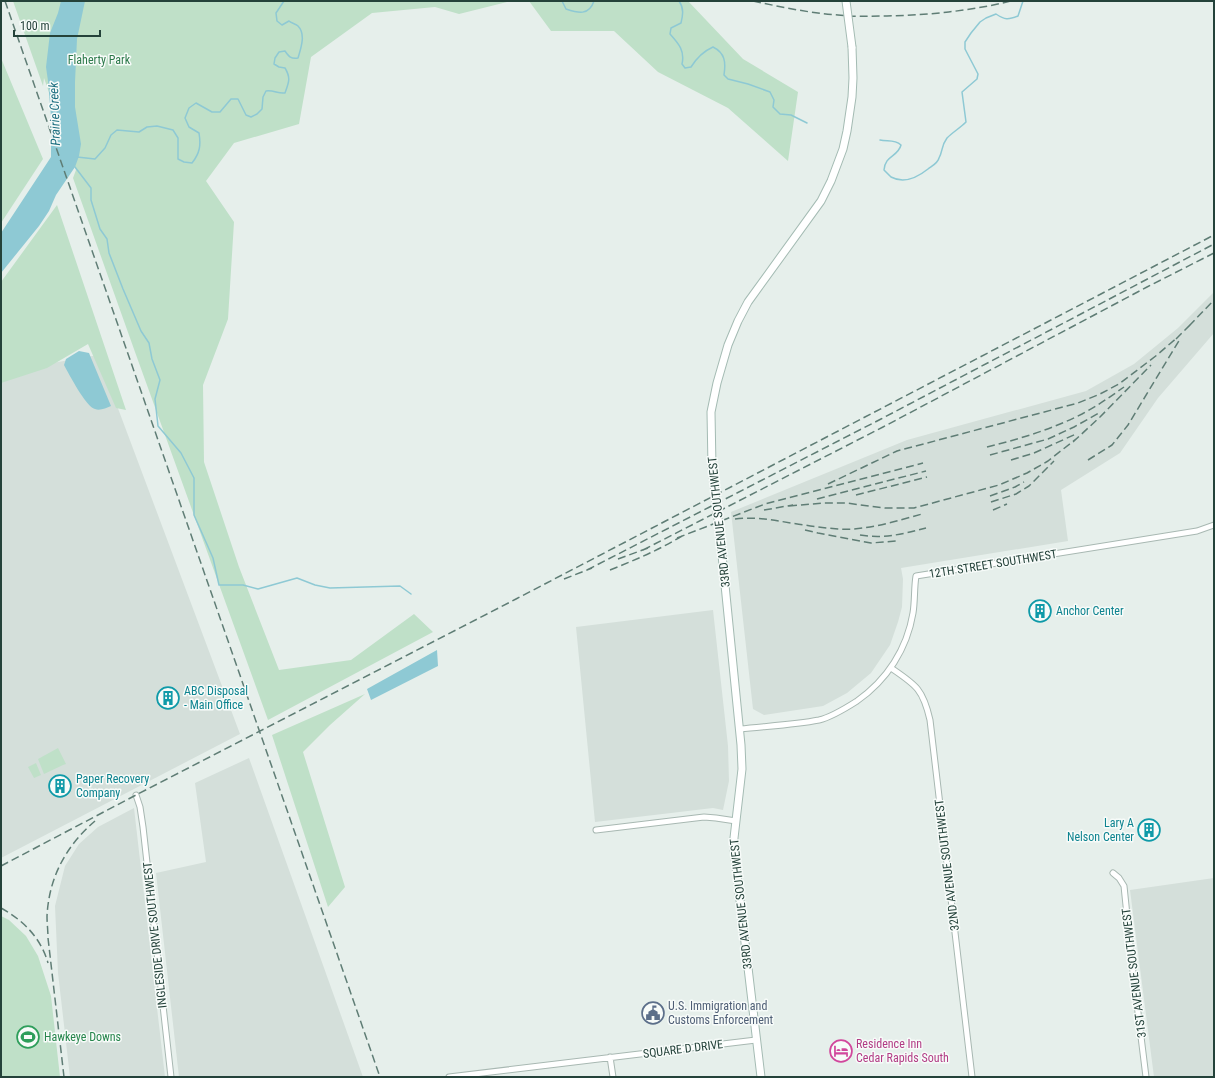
<svg xmlns="http://www.w3.org/2000/svg" width="1215" height="1078" font-family="'Roboto Condensed',sans-serif">
  <style>
    .built { fill: #d4dfda }
    .green { fill: #bfe0c8 }
    .water { fill: #8ec9d4 }
    .lines { fill: none; stroke-linecap: round; stroke-linejoin: round }
    .stream { stroke: #8ec9d4; stroke-width: 1.5 }
    .street-casing { stroke: #a8b8b2; stroke-width: 7 }
    .secondary-casing { stroke: #a4bbb3; stroke-width: 9 }
    .street { stroke: #fff; stroke-width: 5 }
    .secondary { stroke: #fff; stroke-width: 7 }
    .rail { stroke: #5f7d75; stroke-width: 1.5; stroke-dasharray: 8 4; stroke-linecap: butt }
    .secondary-bridge-casing { stroke: #a4bbb3; stroke-width: 9; stroke-linecap: butt }
    .secondary-bridge { stroke: #fff; stroke-width: 7 }
    .labels { text-anchor: middle; stroke-width: 3; stroke-linejoin: round; paint-order: stroke }
    .park-label { font-size: 12px; fill: #2d7a4b; stroke: #f7fbf9 }
    .street-label { font-size: 12px; fill: #24423a; stroke: #f7fbf9 }
    .culture-label { font-size: 12px; fill: #0d838f; stroke: #f7fbf9; text-anchor: start }
    .service-label { font-size: 12px; fill: #4e5e75; stroke: #f7fbf9; text-anchor: start }
    .leisure-label { font-size: 12px; fill: #27864d; stroke: #f7fbf9; text-anchor: start }
    .hotel-label { font-size: 12px; fill: #b23c85; stroke: #f7fbf9; text-anchor: start }
    .water-label { font-size: 13px; font-style: italic; fill: #1c6f80; stroke: #f7fbf9 }
  </style>
  <rect width="100%" height="100%" fill="#e6efeb"/>
  <path class="built" d="M1214,292V333L1158,398L1120,453L1061,490L1068,541L901,568L903,579L902,607L898,622L890,645L871,673L847,693L823,706L764,715L753,709L731,512L907,440L1086,391L1134,364L1178,328Z
    M98,355L240,734L1,858V372Z
    M713,610L728,746L729,781L723,810L713,808L595,822L576,627Z
    M249,758L363,1077H179L156,873L206,862L195,783Z
    M134,808L165,1077H70L58,973L55,906L65,866L79,844L98,827Z
    M1214,878V1077H1154L1130,890Z"/>
  <path class="green" d="M13,1H511L459,14L435,7L372,13L311,57L299,124L234,143L206,181L234,222L228,319L203,385L204,462L239,567L279,670L351,660L414,614L433,632L268,720L135,352L73,178L76,170L44,78L43,86Z
    M529,1H688L743,59L798,92L788,161L728,108L658,72L614,31H551Z
    M1,58L43,159L1,223Z
    M57,205L126,410L116,408L88,344L47,368L1,383V282Z
    M365,694L330,725L303,752L345,887L328,907L272,735Z
    M58,748L66,764L63,765L44,774L38,759Z
    M36,763L41,775L34,778L28,767Z
    M1,916L9,920L26,936L38,956L51,996L60,1077H1Z"/>
  <path class="water" d="M61,1H85L77,39L75,82V107L81,144L79,156L75,167L56,195L49,211L39,226L1,273V233L51,157V117L48,81L46,67L50,33L58,13Z
    M79,351L89,353L111,406C106,408 100,411 95,409C86,407 69,374 64,365L66,359Z
    M437,650L438,666L371,700L367,689Z"/>
  <g class="lines">
    <path class="stream" d="M562,1L566,9C578,13 589,16 594,1
      M679,1C684,8 683,15 681,23L671,28L670,34C679,44 685,51 682,64L685,68L691,67C696,59 704,51 713,47C725,53 726,62 724,75L728,79L748,84L770,92L774,100L773,107L780,114L791,115L807,123
      M880,140C887,142 894,139 901,145C898,157 885,155 884,170C886,172 889,175 891,177C904,184 918,177 928,169C932,166 938,163 939,158C943,151 941,146 947,138C953,132 960,128 966,122L962,92L977,79L978,74L965,49V42L971,33L980,22L986,18L996,14C1005,20 1008,20 1018,16L1023,1
      M77,157L95,159L105,148L111,135L117,130L139,132L147,127L157,126L173,130L178,138V159L184,162L192,163C200,153 201,145 199,133L189,127L185,118L189,108L196,103L212,112H220L231,99H238L246,115L251,117L257,114L262,109L263,97L266,91C274,90 278,94 285,93C289,82 291,78 285,68L279,67L274,64L275,58L279,52L285,51C289,57 291,59 298,58C301,48 306,34 298,26C296,24 291,23 289,21L282,25L277,21L276,13L284,1
      M75,167L91,188V200L100,229L107,239L109,253L123,289L141,331L149,343L152,359L160,380L155,399L158,426L181,453L194,478V515L213,558L219,585H243L258,589L297,578L315,585L330,588L400,586L411,594"/>
    <g class="street-casing">
      <path id="street" d="M891,668C916,685 923,689 930,720L972,1077
        M740,729C766,726 793,725 819,720C832,717 846,708 857,701C887,680 907,649 913,613C915,601 914,588 916,576L1197,531L1214,525
        M136,795L140,807L143,827L171,1077
        M596,830L704,817L716,818L736,821
        M1113,873L1119,878L1124,886L1132,964L1146,1077
        M610,1057L613,1077
        M449,1077L756,1040"/>
    </g>
    <g class="secondary-casing">
      <path id="secondary" d="M712,467L711,412L717,383L728,345L738,321L748,302L821,201L831,181L843,149L847,131L852,97L853,78L852,47
        M721,545L741,745L742,769L734,838V850L761,1077"/>
    </g>
    <use href="#street" class="street"/>
    <use href="#secondary" class="secondary"/>
    <path class="rail" d="M5,1L380,1077
      M753,1C781,7 809,13 838,15C854,17 870,16 887,16C929,15 970,11 1011,1
      M1189,326L1214,300
      M1176,339L1193,322
      M1073,442L1100,417L1151,365
      M987,447C1020,439 1052,429 1082,414C1097,406 1110,397 1124,387
      M990,455L1048,439L1074,427L1099,413
      M1011,460L1034,453L1076,434
      M1088,460L1112,445L1128,425L1180,339
      M828,484L897,451L1078,403L1100,394L1119,384L1157,355L1179,336
      M856,495L927,477
      M990,496L1015,487L1024,482
      M817,499L926,471
      M991,502L1016,494L1029,486L1054,461
      M789,506L823,503H846L885,508H914L999,485L1027,473L1048,461L1076,439
      M764,510L793,505
      M993,510L1007,504
      M735,519C759,516 781,522 805,525C816,527 827,528 838,529C865,531 897,521 922,514
      M805,530L818,533L871,543L896,541
      M860,535C885,539 902,534 926,528
      M677,538L765,504L923,463
      M643,550L883,427L1147,287L1214,253
      M618,559L648,548
      M587,570L881,419L1214,244
      M610,570C635,560 659,550 682,536
      M564,579L592,568
      M1,866L136,795L516,599L1214,235
      M1,908C23,920 41,938 48,963
      M64,1077L48,938C48,931 47,923 47,916C49,877 66,846 95,821"/>
    <g class="secondary-bridge-casing">
      <path id="secondary-bridge" d="M846,1L852,47
        M712,467L721,545"/>
    </g>
    <use href="#secondary-bridge" class="secondary-bridge"/>
  </g>
  <defs>
    <g id="building-ring" transform="scale(1.15)"><circle r="9.5" fill="#f7fbf9" stroke="#0f9aa8" stroke-width="1.5"/><path d="M-4-6H4V6H1V3H-1V6H-4ZM-2.5-4.3h1.7v1.8h-1.7ZM.8-4.3h1.7v1.8H.8ZM-2.5-1h1.7V.8h-1.7ZM.8-1h1.7V.8H.8Z" fill="#0f9aa8"/></g>
    <g id="civic-ring" transform="scale(1.15)"><circle r="9.5" fill="#f7fbf9" stroke="#5c6f8a" stroke-width="1.5"/><path d="M-.6-6.5H3V-4.5H.6V-3L4-1V1h2V6H-6V1h2V-1L-.6-3ZM-1.2 2.5V6h2.4V2.5Z" fill="#5c6f8a"/></g>
    <g id="stadium-ring" transform="scale(1.15)"><circle r="9.5" fill="#f7fbf9" stroke="#2e9e5b" stroke-width="1.5"/><path d="M0-5a6.5 5 0 1 0 0 10a6.5 5 0 1 0 0-10ZM-3.5-1.8h7v3.6h-7Z" fill="#2e9e5b"/></g>
    <g id="hotel-ring" transform="scale(1.15)"><circle r="9.5" fill="#f7fbf9" stroke="#d1479c" stroke-width="1.5"/><path d="M-6-4.5h1.5V1H6V5H4.5V3h-9V5H-6ZM-4 0a1.8 1.8 0 1 1 3.6 0ZM.5 0V-2.5h3Q6-2.5 6 0Z" fill="#d1479c"/></g>
  </defs>
  <g fill-rule="evenodd">
    <use href="#building-ring" x="1040" y="611"/>
    <use href="#building-ring" x="168" y="698"/>
    <use href="#building-ring" x="60" y="786"/>
    <use href="#building-ring" x="1149" y="830"/>
    <use href="#civic-ring" x="653" y="1013"/>
    <use href="#stadium-ring" x="28" y="1037"/>
    <use href="#hotel-ring" x="841" y="1051"/>
  </g>
  <g class="labels">
    <g class="park-label">
      <text x="99" y="64">Flaherty Park</text>
    </g>
    <g class="street-label">
      <text transform="translate(719 522) rotate(-96)" y="4">33RD AVENUE SOUTHWEST</text>
      <text transform="translate(993 564) rotate(-9)" y="4">12TH STREET SOUTHWEST</text>
      <text transform="translate(947 865) rotate(-97)" y="4">32ND AVENUE SOUTHWEST</text>
      <text transform="translate(741 904) rotate(-96)" y="4">33RD AVENUE SOUTHWEST</text>
      <text transform="translate(155 935) rotate(-96)" y="4">INGLESIDE DRIVE SOUTHWEST</text>
      <text transform="translate(1134 973) rotate(-97)" y="4">31ST AVENUE SOUTHWEST</text>
      <text transform="translate(683 1049) rotate(-7)" y="4">SQUARE D DRIVE</text>
    </g>
    <g class="culture-label">
      <text x="1056" y="615">Anchor Center</text>
      <text x="184" y="695">ABC Disposal<tspan x="184" dy="14">- Main Office</tspan></text>
      <text x="76" y="783">Paper Recovery<tspan x="76" dy="14">Company</tspan></text>
      <text x="1134" y="827" text-anchor="end">Lary A<tspan x="1134" dy="14">Nelson Center</tspan></text>
    </g>
    <g class="service-label">
      <text x="668" y="1010">U.S. Immigration and<tspan x="668" dy="14">Customs Enforcement</tspan></text>
    </g>
    <g class="leisure-label">
      <text x="44" y="1041">Hawkeye Downs</text>
    </g>
    <g class="hotel-label">
      <text x="856" y="1048">Residence Inn<tspan x="856" dy="14">Cedar Rapids South</tspan></text>
    </g>
    <g class="water-label">
      <text transform="translate(54 114) rotate(-92)" y="5">Prairie Creek</text>
    </g>
  </g>
  <rect width="1215" height="1078" fill="none" stroke="#24423a" stroke-width="4"/>
  <path d="M14 30v6h86v-6" fill="none" stroke="#24423a" stroke-width="2"/>
  <text x="20" y="30" font-size="12" fill="#24423a" stroke="#f7fbf9" stroke-width="3" paint-order="stroke">100 m</text>
</svg>
